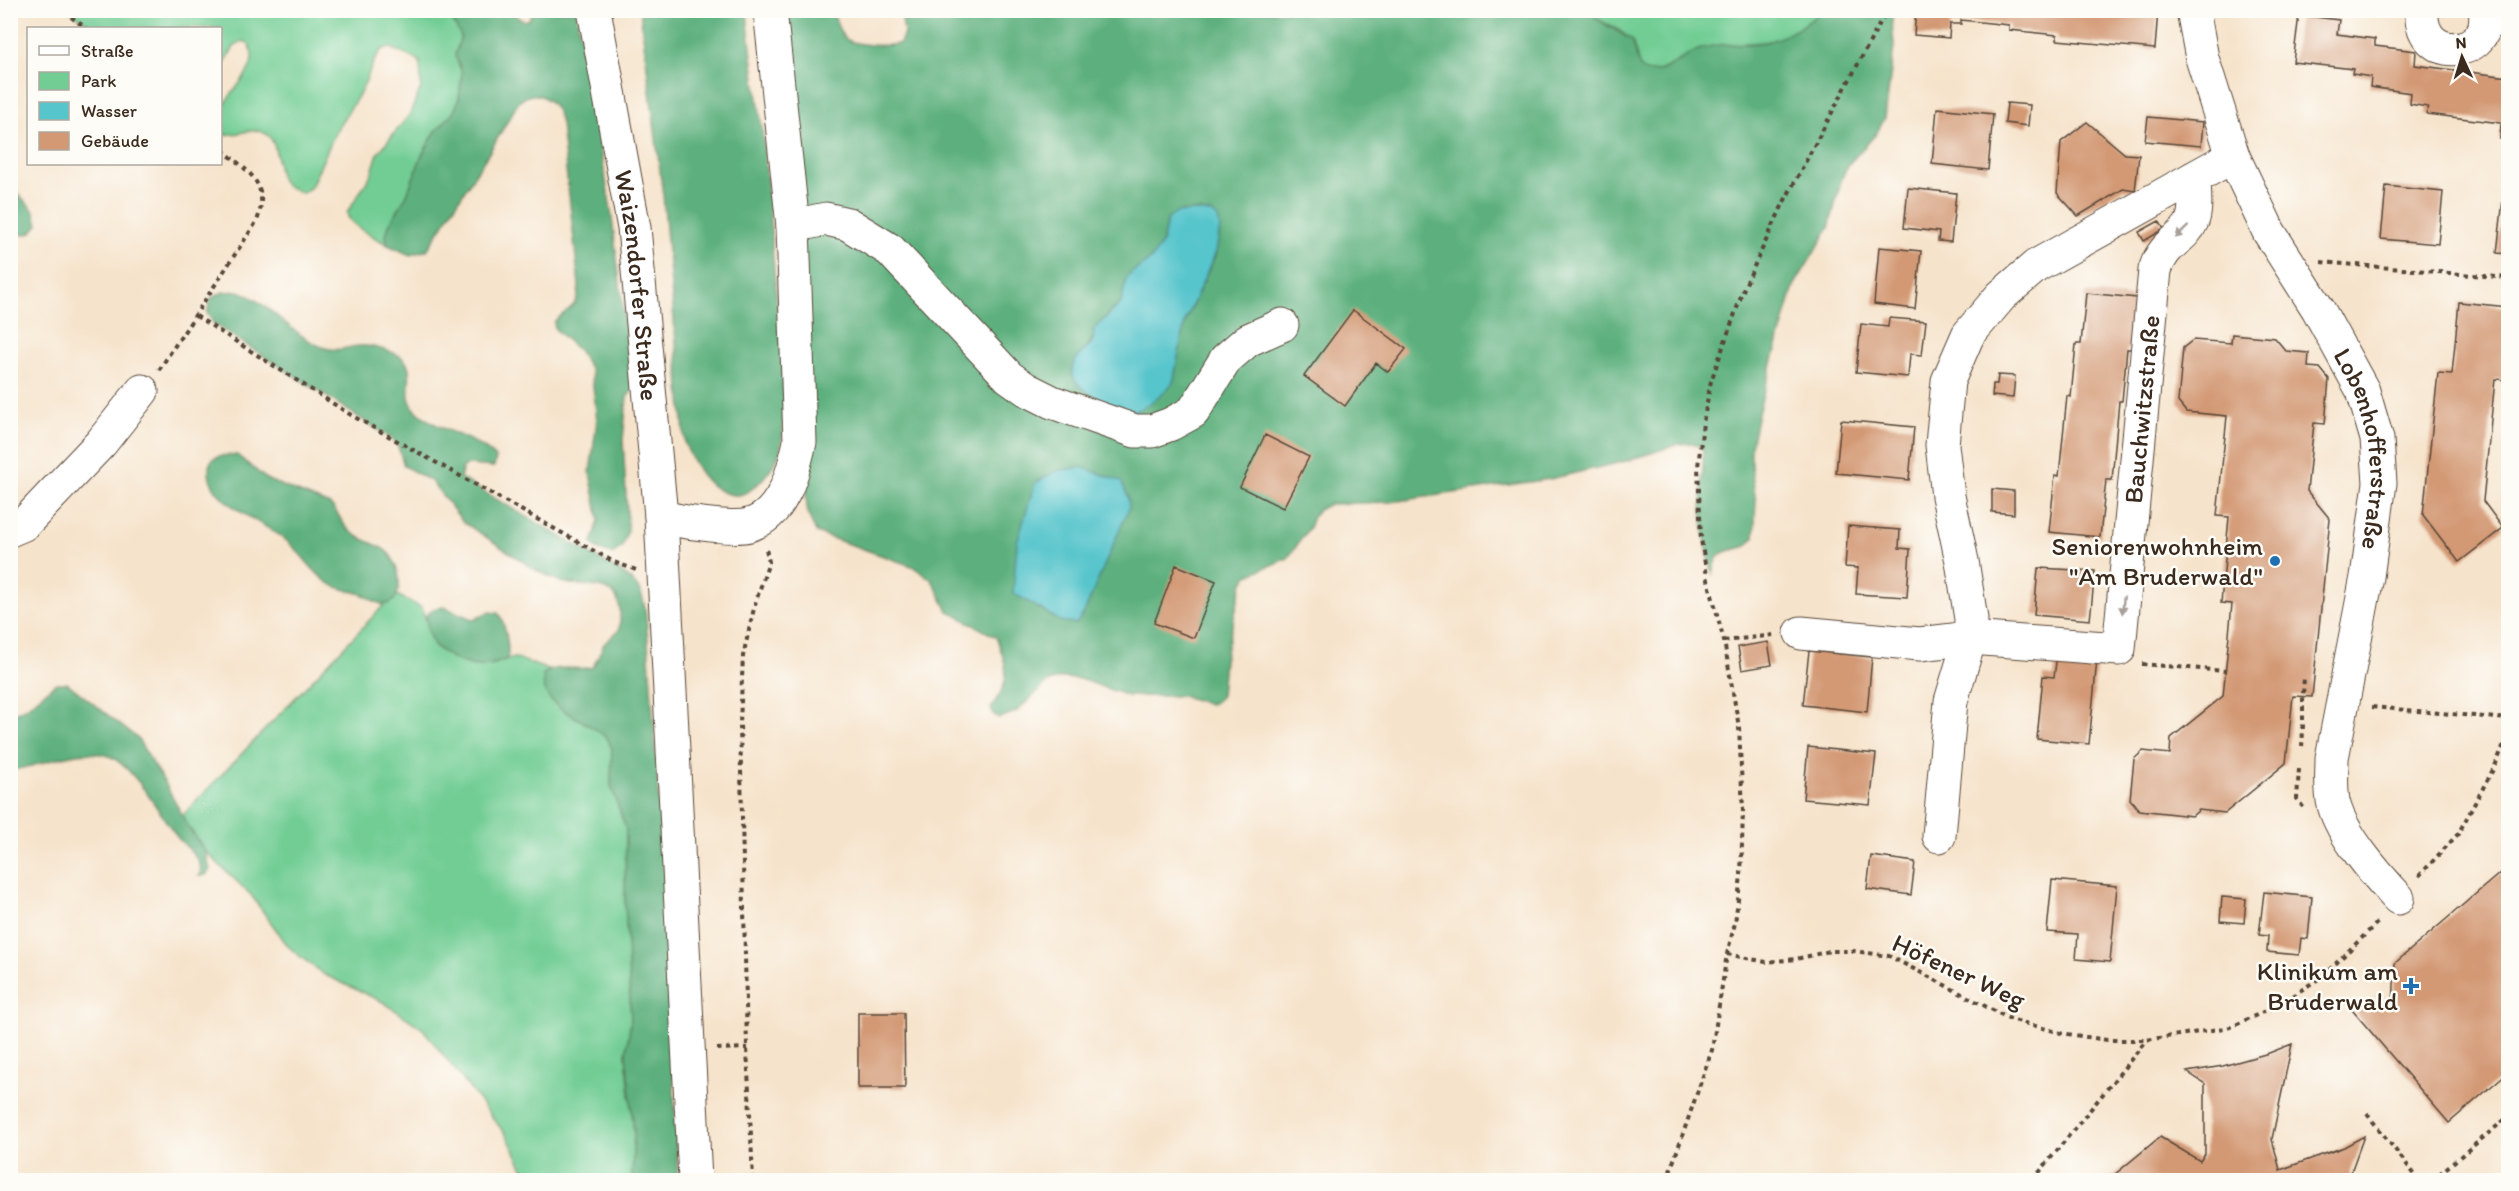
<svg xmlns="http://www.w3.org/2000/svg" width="2519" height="1191" font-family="Itim,sans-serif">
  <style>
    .green { fill: #72cd94; stroke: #567c59; stroke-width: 1.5 }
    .forest { fill: #5db07e; stroke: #4c6d4e; stroke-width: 1.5; fill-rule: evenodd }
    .water { fill: #57c5cc; stroke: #497875; stroke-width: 1.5 }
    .building { fill: #d39974 }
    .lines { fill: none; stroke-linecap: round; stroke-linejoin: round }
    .minor-casing { stroke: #574638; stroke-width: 35 }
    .major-casing { stroke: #574638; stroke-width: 35 }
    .path { stroke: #574638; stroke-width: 4; stroke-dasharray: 4.5 4.5; stroke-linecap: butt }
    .minor { stroke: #fff; stroke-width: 33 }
    .major { stroke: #fff; stroke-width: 33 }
    .oneway { fill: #a79f9a }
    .poi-dot { fill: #1f6fb2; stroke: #fdfcf7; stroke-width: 2 }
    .labels { text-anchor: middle; stroke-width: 5; stroke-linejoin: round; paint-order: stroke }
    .street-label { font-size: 26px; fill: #3b2a1e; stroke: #fdfcf7 }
    .poi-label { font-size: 26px; fill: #3b2a1e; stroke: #fdfcf7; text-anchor: end }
  </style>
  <rect width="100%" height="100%" fill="#fdfcf7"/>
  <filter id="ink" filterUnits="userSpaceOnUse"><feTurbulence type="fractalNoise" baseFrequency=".0167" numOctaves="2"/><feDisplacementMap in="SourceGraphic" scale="12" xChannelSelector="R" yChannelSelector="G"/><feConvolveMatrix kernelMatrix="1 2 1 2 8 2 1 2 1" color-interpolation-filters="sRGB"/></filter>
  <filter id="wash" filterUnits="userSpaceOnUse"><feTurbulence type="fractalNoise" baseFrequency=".008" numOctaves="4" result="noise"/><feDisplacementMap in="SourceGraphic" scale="24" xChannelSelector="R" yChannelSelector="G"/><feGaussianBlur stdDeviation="1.35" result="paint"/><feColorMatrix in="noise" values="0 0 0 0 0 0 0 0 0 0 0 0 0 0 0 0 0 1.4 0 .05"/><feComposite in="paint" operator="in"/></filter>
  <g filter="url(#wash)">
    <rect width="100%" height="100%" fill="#f6e3cb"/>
    <path class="green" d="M70,11H447L462,36L455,55L462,72L459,99L454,112L436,131L422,155L406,197L389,225L386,235L388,245C377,238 348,226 347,213L371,175L378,153L410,114L421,87L420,61L391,48L382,49L374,61L362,90L336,131L311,187L303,193C298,191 290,189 286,186C273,173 282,145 266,134C252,124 235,139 221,133C221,125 219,116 222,109C232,86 263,69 248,43L242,41L234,47L221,69L220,28H94Z
      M1590,11H1822C1808,23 1791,34 1774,40C1761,44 1749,42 1737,44C1721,46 1702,51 1687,57C1671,62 1657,80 1640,68C1634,56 1634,42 1623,33C1611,24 1599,23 1590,11Z
      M397,595L422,608L435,647L446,654L478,666L495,664L507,659L516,658L549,670L543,675L558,707L597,730L608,739L612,749L611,785L626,829L625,900L631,1020L626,1054L634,1132L632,1180H529L507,1136L423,1029L383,1002L325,975L298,955L288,946L251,895L205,851L182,816L385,604Z"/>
    <path class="forest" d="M1894,10L1892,20L1894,46L1885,118L1876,134L1847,166L1841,181L1829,228L1794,286L1758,413L1751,446V465L1756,503L1754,538L1747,546L1724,552L1717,558L1713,574C1704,545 1701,511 1702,481C1702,470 1705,458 1702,448L1693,443L1679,444L1630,460L1550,479L1391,502L1330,504L1319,509L1313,517L1309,528L1288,558L1248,575L1242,584L1224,660L1221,695L1217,701L1210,704L1182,696H1128L1080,679L1061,678L1048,682L1016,712L999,718L994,715L991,709C994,702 1000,695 1003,688C1010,669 1002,654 996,637L948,611L932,580L912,566L817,533C800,508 807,480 811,452L782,11H831C837,18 837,30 844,37C851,46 890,47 900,43L904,33L901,11H1590L1597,19L1632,40L1640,68C1659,81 1680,58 1698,50C1722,40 1746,47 1770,41C1784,37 1799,29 1811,20C1814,18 1817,13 1821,11C1827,8 1883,11 1894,10ZM1202,211L1219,236L1218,242L1215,256L1185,322L1173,383L1141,409L1133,411L1092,395L1085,351L1107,315L1123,301L1125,285L1130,274L1151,259L1159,248L1163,240L1167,220L1180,212Z
      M447,11H514L519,18L526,21L530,18L532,11H576L611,210L633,390L627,397L623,440L628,530L622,547L612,554L597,549L592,543L599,520L590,473L597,420L591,370L579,351L555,329L554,322C569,306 578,310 579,285L561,124C557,102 537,84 518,103L490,151L427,250L410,255L388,245L386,235L389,225L406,197L422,155L436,131L454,112L459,99L462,73L455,55L461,36Z
      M640,11H747C750,50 757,89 762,128C768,187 772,247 777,306C781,346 788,408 781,447C778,464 752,498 733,495C707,491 694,465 685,444L663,195Z
      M10,185L34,211L38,224L31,233L19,235L11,231Z
      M239,291C270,304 291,334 322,347C339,354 351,344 367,346C375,347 391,351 398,355C421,368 400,391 414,408C437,433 473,434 496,458L494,467L468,465L463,467L460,478L618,570C644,587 644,597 647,627L666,906L678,1180H632L634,1132L626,1054L631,1020L625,900L626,829L611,785L612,749L608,739L597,730L558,707L549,698L544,689L543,675C558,662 577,672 593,667L604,644L619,630C627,574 593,592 559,581L536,570L463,522L431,481L404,466L398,446L391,438L214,324L207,313L211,298L223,292Z
      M237,455L268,480L330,505C339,512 341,523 349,530C368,548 393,539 399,578C400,589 397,606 382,604C375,603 368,597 361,594C349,590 338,590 327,582C310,570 300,550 282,537C260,521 207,501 209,469C209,454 225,455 237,455Z
      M444,607L474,620L488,612L498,613C505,621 510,648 507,659C498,663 490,666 479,666C462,665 434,652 429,635C427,629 427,622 426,616L433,609Z
      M56,683H67L137,738L165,783L189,828L205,851L210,870L206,875L199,876C201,871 202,867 199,863C195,853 185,846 178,838C161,817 132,762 106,755C73,747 42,767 11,770V715L28,706Z"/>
    <path class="water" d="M1192,211L1212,213L1218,218L1220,228L1216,252L1185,322L1173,383L1159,397L1141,409L1133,411C1114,405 1053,387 1078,357C1085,349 1097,343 1093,330L1121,303L1126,279L1130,274L1151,259L1159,248L1163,240L1167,220L1176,213Z
      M1081,467L1121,481L1128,497L1129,508L1084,613L1076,624L1060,621L1013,593L1017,542L1035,483L1056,471Z"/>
    <g id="blocks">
      <path class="building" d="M1916,10H2158L2155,49L2057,40V35L2009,30V25L1961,20V24H1950L1949,38L1914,35Z
        M2299,15L2339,20L2337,34L2375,39V46L2416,51L2415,65L2508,77V140L2500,139L2501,123L2427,114L2428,107L2410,104L2411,93L2370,87L2371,77L2352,74L2353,69L2293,62Z
        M2007,103L2030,105L2028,126L2005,123Z
        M1937,108L1993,114L1988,170L1932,164Z
        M2148,117L2203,122L2201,146L2145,141Z
        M2087,122L2125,154L2139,155L2135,191L2123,189L2078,216L2057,193L2061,142Z
        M2386,186L2443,192L2438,244L2381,239Z
        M1908,188L1956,193L1951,242L1938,241L1939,232L1904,228Z
        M2503,200H2508V254L2497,253Z
        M2159,221L2164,229L2144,241L2139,232Z
        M1879,247L1921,251L1915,309L1874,304Z
        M2086,293L2137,298L2132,349H2127L2122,401H2119L2112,480H2106L2100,537L2049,532L2055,475L2059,476L2067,396L2071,397L2076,344H2081Z
        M2459,302L2508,307V380L2495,379L2483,501L2503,528L2459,562L2423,515L2438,373L2452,374Z
        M1353,310L1406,349L1388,372L1376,363L1345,406L1304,376Z
        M1889,318L1926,321L1922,355L1910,354L1908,377L1856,372L1861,324L1888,327Z
        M2232,334L2275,338L2286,351L2309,353L2308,367L2320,368L2329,379L2325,424L2314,423L2307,491L2330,519L2312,697L2293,696L2286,763L2225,813L2199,810L2192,816L2139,810L2130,799L2134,759L2143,751L2170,754L2171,738L2223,696L2232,604L2221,603L2229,517L2217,516L2227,416L2186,412L2178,402L2183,348L2193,340L2231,343Z
        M1998,375L2015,376L2013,398L1992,396L1993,384H1997Z
        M1841,420L1914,427L1909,480L1836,473Z
        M1265,435L1309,457L1283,508L1240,487Z
        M1992,489L2014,491V514L1992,512Z
        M1848,526L1900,530L1899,548L1910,549L1907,597L1856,594L1858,568L1845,567Z
        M1176,565L1216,581L1194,638L1154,623Z
        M2038,568L2095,571L2090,620L2034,615Z
        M1768,642L1772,665L1742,670L1738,647Z
        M1809,651L1872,657L1867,712L1803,705Z
        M2057,655L2097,659L2089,744L2037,739L2043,676L2054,677Z
        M1808,747L1876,754L1870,805L1803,799Z
        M1871,856L1915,862L1911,895L1867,889Z
        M2507,867L2508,1072L2449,1123L2347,1004L2393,1007L2395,963Z
        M2052,880L2117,886L2110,962L2076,959L2078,934L2047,932Z
        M2264,892L2312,897L2308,939L2301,938L2299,955L2267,952L2268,936L2259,935Z
        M2222,897L2246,899L2244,923L2220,921Z
        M858,1013H904L905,1088H858Z
        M2292,1044L2272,1139L2280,1170L2344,1147L2364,1136L2348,1180H2108L2160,1137L2200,1161L2205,1154V1084L2187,1072L2223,1066L2269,1053Z"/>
    </g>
  </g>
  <g filter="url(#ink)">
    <use href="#blocks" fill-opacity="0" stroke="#574638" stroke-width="1.5"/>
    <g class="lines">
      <g class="minor-casing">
        <g id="minor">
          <path id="s1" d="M2193,10L2202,58L2233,156L2269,232L2318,309L2363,391L2377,439L2380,483L2367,577L2332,758C2332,773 2330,791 2334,805C2343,837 2376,874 2398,898"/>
          <path d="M2422,10C2418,65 2494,58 2485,10"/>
          <path d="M793,226L826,219L848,224L890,250L1009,377L1026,389L1052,402L1135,431H1152L1171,424L1193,412L1226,359L1248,340L1282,325"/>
          <path d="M661,516C678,522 694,523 711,525C723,526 738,528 749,525C783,515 793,473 800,442L793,226L770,10"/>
          <path d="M10,530L24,524L101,443L142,391"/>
          <path id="s2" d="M1801,633L1920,644L1970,638L2119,649L2155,270C2164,242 2184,240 2192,221C2197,210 2194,191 2194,178"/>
          <path d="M1939,836L1951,701L1970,638L1971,619L1962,561L1948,496L1942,445L1948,381L1968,335L2001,296L2036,266L2233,156"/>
        </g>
      </g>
      <g class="major-casing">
        <g id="major">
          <path id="s3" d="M594,10L634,228L661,516L695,1180"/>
        </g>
      </g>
      <path class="path" d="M71,17L86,28
        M2321,262L2508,278
        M196,316L351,415L614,562L636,570
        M159,370L257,221C271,182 247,171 220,148
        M1724,641L1774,635
        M2142,664L2225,671
        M2372,707L2508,719
        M2302,747C2304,723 2302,702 2304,678
        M2299,769L2297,799L2303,807
        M2419,876L2458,834L2495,766L2508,735
        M1727,954L1766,962L1796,959L1830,951H1854L1889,956L2010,1019L2061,1033L2107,1040H2146L2231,1027L2278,1005L2323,976L2380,920
        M717,1049L747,1048
        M2367,1114L2419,1180
        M753,1180L747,1048L740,724L743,656L755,604L769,562L766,549
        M1667,1180L1712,1050L1727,954L1735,923L1741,876L1743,810L1739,727L1724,641L1707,576L1701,539L1698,467L1703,423L1711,381L1744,288L1784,202L1887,10
        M2033,1180L2146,1041
        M2432,1180L2508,1117"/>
      <use href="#minor" class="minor"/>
      <use href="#major" class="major"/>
    </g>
    <defs><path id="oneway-solid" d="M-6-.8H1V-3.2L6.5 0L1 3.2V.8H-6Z" transform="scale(1.5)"/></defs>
    <g class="oneway">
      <use href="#oneway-solid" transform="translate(2182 232) rotate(137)"/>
      <use href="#oneway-solid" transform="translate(2123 605) rotate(95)"/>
    </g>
  </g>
  <g class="poi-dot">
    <circle cx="2275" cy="561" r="6"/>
    <path d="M2408 977h6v6h6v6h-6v6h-6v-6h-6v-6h6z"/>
  </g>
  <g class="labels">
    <g class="street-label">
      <text dy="9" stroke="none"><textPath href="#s3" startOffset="279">Waizendorfer Straße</textPath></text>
      <text dy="9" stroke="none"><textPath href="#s2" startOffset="560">Bauchwitzstraße</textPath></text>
      <text dy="9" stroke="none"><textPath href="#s1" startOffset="478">Lobenhofferstraße</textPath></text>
      <text transform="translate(1959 971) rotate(25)" y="9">Höfener Weg</text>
    </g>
    <g class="poi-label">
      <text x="2263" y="555">Seniorenwohnheim<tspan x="2263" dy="30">"Am Bruderwald"</tspan></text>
      <text x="2398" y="980">Klinikum am<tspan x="2398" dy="30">Bruderwald</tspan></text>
    </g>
  </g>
  <rect width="2519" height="1191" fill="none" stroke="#fdfcf7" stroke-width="36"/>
  <rect x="27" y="27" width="195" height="138" fill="#fdfcf7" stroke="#afa8a0" stroke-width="1.5"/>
  <rect x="39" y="46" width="30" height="9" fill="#ffffff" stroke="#afa8a0" stroke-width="1.5"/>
  <text x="81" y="57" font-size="18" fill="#3b2a1e">Straße</text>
  <rect x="39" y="72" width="30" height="18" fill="#72cd94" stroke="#afa8a0" stroke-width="1.5"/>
  <text x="81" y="87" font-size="18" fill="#3b2a1e">Park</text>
  <rect x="39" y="102" width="30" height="18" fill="#57c5cc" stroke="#afa8a0" stroke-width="1.5"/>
  <text x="81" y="117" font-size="18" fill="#3b2a1e">Wasser</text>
  <rect x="39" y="132" width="30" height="18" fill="#d39974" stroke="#afa8a0" stroke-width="1.5"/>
  <text x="81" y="147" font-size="18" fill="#3b2a1e">Gebäude</text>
  <g transform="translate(2462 57) rotate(356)" stroke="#fdfcf7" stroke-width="4.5" paint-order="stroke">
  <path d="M0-4.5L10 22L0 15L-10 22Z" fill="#3b2a1e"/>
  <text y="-9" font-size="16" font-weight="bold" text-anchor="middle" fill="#3b2a1e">N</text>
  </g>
</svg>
